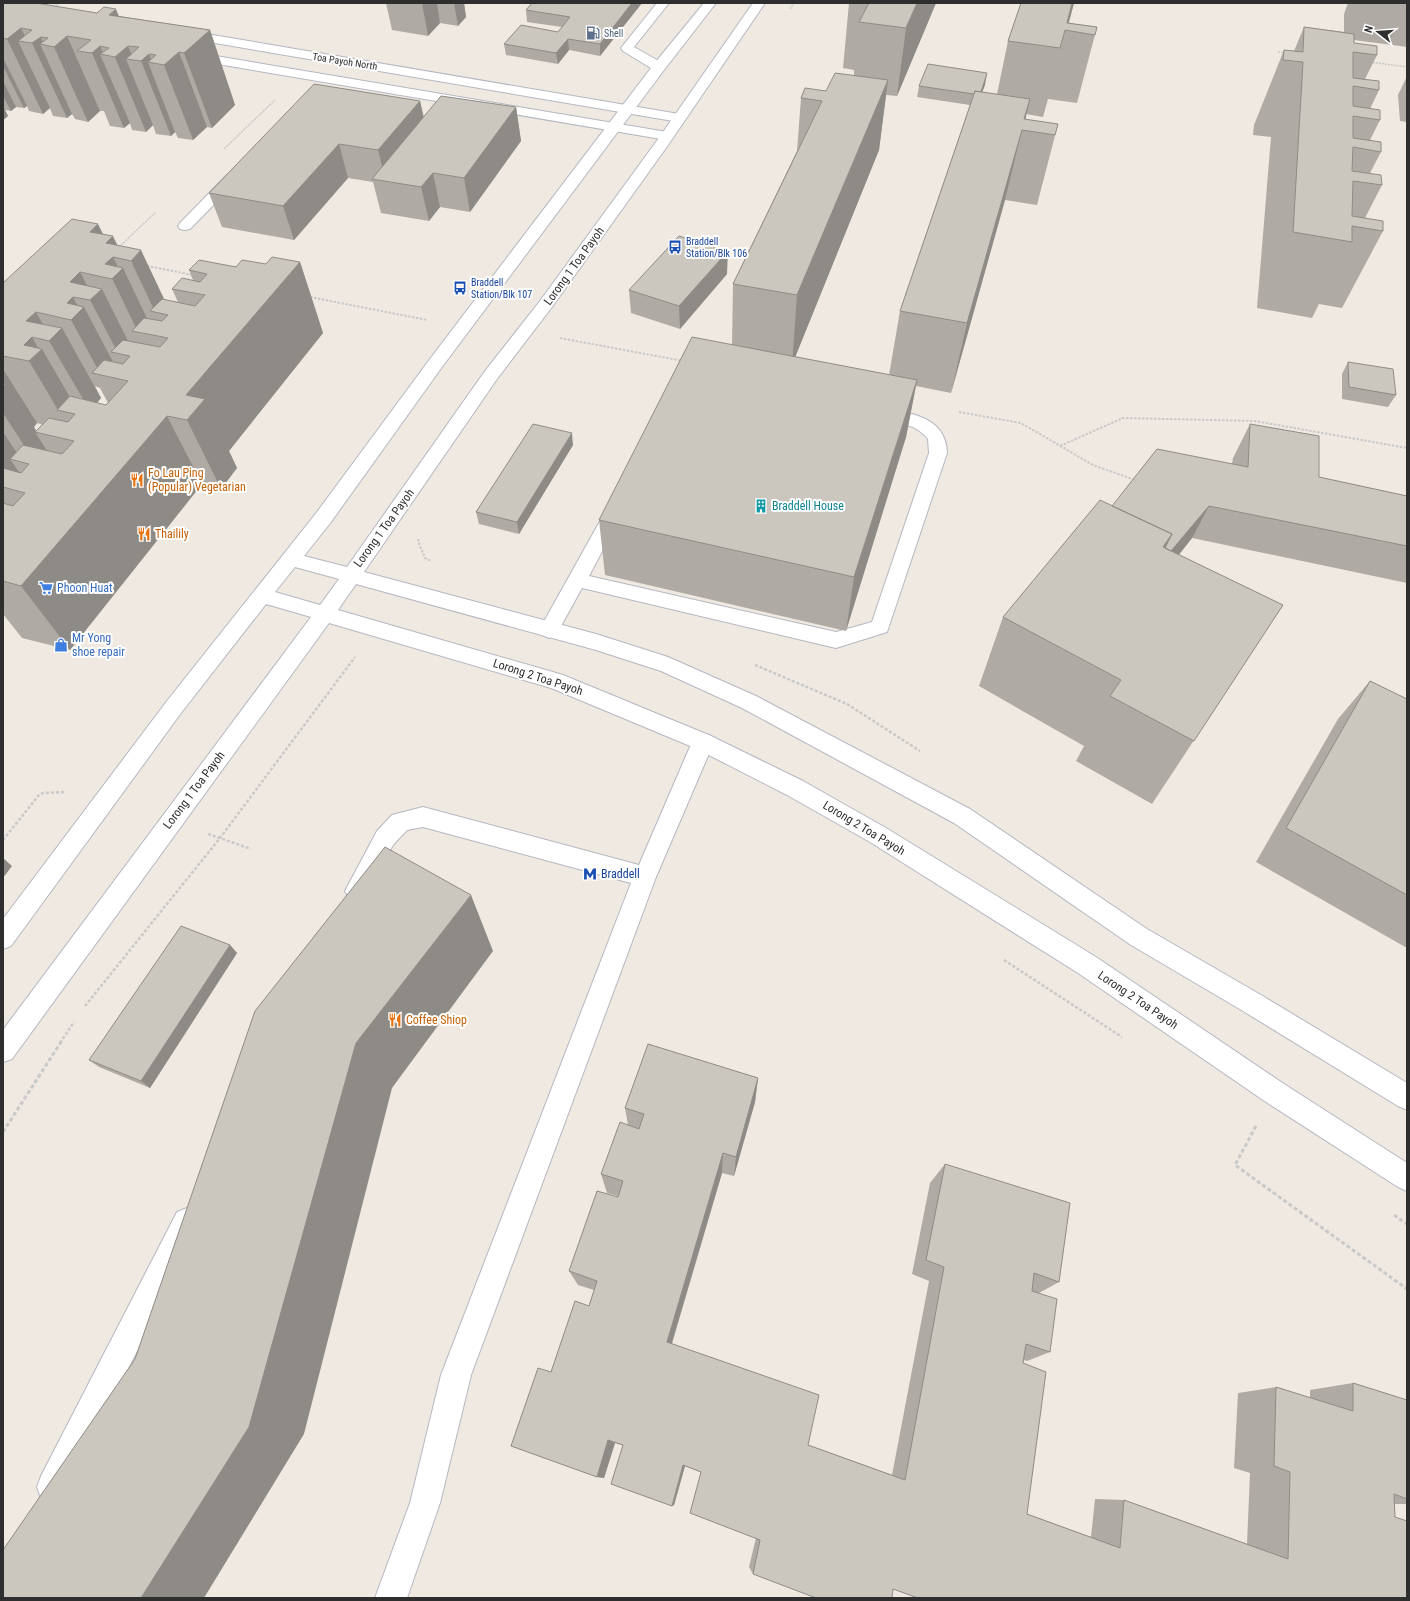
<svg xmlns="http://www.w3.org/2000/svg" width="1410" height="1601" font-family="'Roboto Condensed',sans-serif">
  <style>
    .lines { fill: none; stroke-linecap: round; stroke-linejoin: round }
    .lane-casing { stroke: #b4b7c1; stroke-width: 2 }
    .street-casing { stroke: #b4b7c1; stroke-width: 2 }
    .secondary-casing { stroke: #b4b7c1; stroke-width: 2 }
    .path-far3 { stroke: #c9c9c9; stroke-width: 1.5; stroke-dasharray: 2 1; stroke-linecap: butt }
    .path-far2 { stroke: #c9c9c9; stroke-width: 2; stroke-dasharray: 2.5 1.5; stroke-linecap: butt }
    .path-far1 { stroke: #c9c9c9; stroke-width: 2.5; stroke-dasharray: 3 2; stroke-linecap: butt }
    .path { stroke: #c9c9c9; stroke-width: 3; stroke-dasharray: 4 2.5; stroke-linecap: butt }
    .lane { fill: #fff; fill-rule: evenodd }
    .street { fill: #fff; fill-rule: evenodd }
    .secondary { fill: #fff; fill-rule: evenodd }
    .wall { fill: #afaba4; fill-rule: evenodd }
    .shaded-wall { fill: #8e8b86 }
    .building { fill: #cbc7bf; stroke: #8e8b86 }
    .labels { text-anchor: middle; stroke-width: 4; stroke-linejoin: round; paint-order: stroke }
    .far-service-label { font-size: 10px; fill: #4e5e75; stroke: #fff; text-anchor: start }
    .far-street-label { font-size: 10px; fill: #2e2e2e; stroke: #fff }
    .far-transit-label { font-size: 10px; fill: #164399; stroke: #fff; text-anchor: start }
    .street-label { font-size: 12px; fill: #2e2e2e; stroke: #fff }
    .food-label { font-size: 12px; fill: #c56008; stroke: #fff; text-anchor: start }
    .culture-label { font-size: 12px; fill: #0d838f; stroke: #fff; text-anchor: start }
    .shop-label { font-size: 12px; fill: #366cbe; stroke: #fff; text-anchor: start }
    .transit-label { font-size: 12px; fill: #164399; stroke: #fff; text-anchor: start }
  </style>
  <rect width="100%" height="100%" fill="#efe9e1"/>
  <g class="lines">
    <g class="lane-casing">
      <path id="lane" d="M657,3H669L634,47L664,64L665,67L664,70H654L623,51L621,48Z
        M232,174L237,175L239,178L237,181L190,229L185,230L180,229L178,226L180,223L227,175Z
        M881,408C910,413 946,416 947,453L887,632L836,648L582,588L556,635L549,638L542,635L539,630L542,625L609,505L615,504L621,505L624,510L589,576L836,632L872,622L929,453L928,439C915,422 894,423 875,418L872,414L875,410Z
        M703,733L711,736L714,742L656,877L471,1375L440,1503L407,1598H375L410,1503L441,1375L631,883L423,827L407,830L393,845L365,898L357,901L349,898L345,891L377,831L392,815L423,807L639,865L692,742L695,736Z
        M187,1208L197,1212L201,1222L197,1232L63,1498L52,1502L41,1498L37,1487L41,1476L177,1212Z"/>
    </g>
    <g class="street-casing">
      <path id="street" d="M183,30L679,114L684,115L686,118L684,121L679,122L179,37L177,34L179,31Z
        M192,52L667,132L672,133L674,136L672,139L667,140L188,59L186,56L188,53Z"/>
    </g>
    <g class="secondary-casing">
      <path id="secondary" d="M704,3H716L664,70L442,367L331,522L304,556L347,567L485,371L540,301L656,142L753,3H765L666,148L552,307L497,379L364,572L596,634L668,657L756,696L970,809L1147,929L1261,995L1407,1083V1110L1398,1106L1243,1011L1131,945L954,823L742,708L661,671L596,650L356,584L338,610L563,675L711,736L803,781L886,828L1096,957L1284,1084L1407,1163V1191L1398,1187L1266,1102L1078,973L870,842L787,795L695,748L551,688L329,623L12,1059L3,1062V1030L311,617L266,604L181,713L11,946L3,949V919L167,701L317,512L430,359L654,64ZM295,567L339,579L320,605L275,592Z"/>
    </g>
    <path class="path-far3" d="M53,7L60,3
      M790,9L794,3
      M1278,52L1286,53
      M1370,62L1407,67
      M224,149L275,100
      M119,247L156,212
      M147,266L150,267"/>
    <path class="path-far2" d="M147,266L193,275
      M310,297L427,320
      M560,338L683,361
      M959,412L1021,423L1093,465L1135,480
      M1060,446L1123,418L1255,421L1407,448
      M419,539L418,541L425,558L431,561"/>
    <path class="path-far1" d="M755,665L847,704L920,751
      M208,834L251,849
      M3,840L39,795L43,793L64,792
      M1004,960L1122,1037
      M85,1006L220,838L355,657
      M60,1043L74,1022"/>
    <path class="path" d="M1256,1126L1235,1165L1407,1289
      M3,1132L61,1042
      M1394,1215L1407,1224"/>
    <use href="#lane" class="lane"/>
    <use href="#street" class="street"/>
    <use href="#secondary" class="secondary"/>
  </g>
  <path class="wall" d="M3,3L119,16L210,30L235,105L212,128L207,127L193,140L178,138L175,132L171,136L156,134L153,125L146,132L132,130L130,123L124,128L110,126L104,111H100L88,122L75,119L72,114L67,118L53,116L50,108L43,114L29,111L27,106L24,108L16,107L11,111L5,110L8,116L3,120Z
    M386,3H464L466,17L458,26L440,23L428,36L392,30Z
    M532,3H642L600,56L569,50L558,64L506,55L504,44L558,32L562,27L527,22L526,10Z
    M849,3H936L897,96L886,95L879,150L795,357L889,375L900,311L970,105L917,97L919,86L985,85L982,92L997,94L1008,41L1021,3H1074L1069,23L1097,27L1077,103L1048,99L1043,117L1026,114L1025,120L1058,124L1037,205L1005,200L951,393L916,386L906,437L846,631L605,575L599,520L732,344L733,284L797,151L801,98L826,91L854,75V70L843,68Z
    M1348,3H1407V47L1354,40V43L1377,55L1365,79L1379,90L1370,109L1380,120L1370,140L1381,152L1370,173L1382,185L1365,218L1383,231L1342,308L1319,304L1312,318L1257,308L1271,137L1253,135L1254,125L1284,50L1294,51L1304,27L1344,32V14Z
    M1407,76V122L1400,121L1398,95Z
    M420,101L424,117L516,107L521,141L470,212L440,207L429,221L381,213L373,182L348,178L294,240L222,227L209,193Z
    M103,234L117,245L164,300L178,302L172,289L193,280L189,270L300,262L323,333L229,451L237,468L221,489L202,484L70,650L22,638L3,614V283ZM95,386L100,388L108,403L106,405L97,403L101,398ZM37,423L43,425L36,431L34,427Z
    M727,274L680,329L631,313L629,290Z
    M1348,362L1396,395L1388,407L1342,399V374Z
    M1250,424L1319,477L1407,496V583L1192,538L1179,555L1283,605L1152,804L1076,761L1084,746L979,686L1003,617L1112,506L1232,464L1233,458Z
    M573,445L519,534L479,524L476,512Z
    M1370,681L1407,699V948L1256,862L1338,719Z
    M230,945L237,953L150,1088L99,1067L89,1060Z
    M758,1078L755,1102L734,1176L722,1173L672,1344L808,1445L892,1475L929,1281L912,1274L930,1183L945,1164L1059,1282L1039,1293L1050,1352L1027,1361L1024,1360L1023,1363L1027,1514L1091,1537L1095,1499L1124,1500L1247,1544L1250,1473L1234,1468L1238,1393L1276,1387L1310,1398V1390L1353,1383L1407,1400V1504H1395V1517L1407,1598L893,1589L753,1574L749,1567L756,1538L701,1472L685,1466L674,1505L672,1506L622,1445L615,1443L604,1478L597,1477L551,1372L589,1306L594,1290L578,1285L569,1271L618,1196L607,1193L601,1174L628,1125L625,1108Z"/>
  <path class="shaded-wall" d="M422,3H437L440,23L428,36Z
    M454,3H464L466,17L458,26Z
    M632,3H642L600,56V44Z
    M917,3H936L897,96L906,28Z
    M1072,3H1074L1066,31L1065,30Z
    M116,9L131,46H128L134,60L126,59L153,125L146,132L115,57L109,15Z
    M21,28L28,42L18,41L50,108L43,114L7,39Z
    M210,30L235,105L212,128L184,53Z
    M67,36L100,111L88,122L54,47Z
    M41,37L44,45L40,44L72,114L67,118L32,43Z
    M568,39L569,50L558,64L556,53Z
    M100,46L104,55L100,54L130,123L124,128L92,53Z
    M179,52L207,127L193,140L164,65Z
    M149,54L153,63L148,62L175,132L171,136L141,61Z
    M3,58L27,106L24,108L3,66Z
    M987,73L985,85L977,106L980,95Z
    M888,80L879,150L792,365L797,295Z
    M3,81L16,107L11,111L3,96Z
    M1030,99L1023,130L1024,119Z
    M420,101L427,135L386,182L378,150Z
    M3,106L8,116L3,120Z
    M516,107L521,141L470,212L464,178Z
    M1022,130L1005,200L951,393L967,323Z
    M339,144L348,178L294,240L283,206Z
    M433,173L440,207L429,221L421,187Z
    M98,224L107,242L113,236L124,259L113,257L120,271L123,268L155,335L138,332L105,264L90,232Z
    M141,250L174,320L168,315L155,312L131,261Z
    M728,251L727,274L680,329L679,306Z
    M300,262L323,333L229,451L237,468L221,489L187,420L186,395Z
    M80,272L93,297L102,289L137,359L130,356L118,353L90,300L70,282Z
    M73,297L80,311L84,307L121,377L101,375L71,320L67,303Z
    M36,312L51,339L62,328L101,398L90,411L49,341L26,321Z
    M32,337L40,351L42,349L82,418L75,414L58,410L29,361L24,345Z
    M3,369L37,423L34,427L37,433L35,432L49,454L38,467L3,413Z
    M917,380L906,437L846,631L854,577Z
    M167,416L202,484L70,650L21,586Z
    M3,432L23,462L10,459L25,481L18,488L3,466Z
    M572,433L573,445L519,534L517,522Z
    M1209,506L1192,538L1137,606L1163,547L1172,534Z
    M3,858L12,866L3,878Z
    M471,895L493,951L392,1088L304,1434L204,1598H141L356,1043Z
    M230,945L237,953L150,1088L141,1081Z
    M758,1078L755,1102L734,1176L736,1157Z
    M723,1153L722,1173L669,1352L667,1342Z
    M608,1440L615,1443L604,1478L597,1477Z
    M683,1465L685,1466L674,1505L672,1506Z"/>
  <path class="building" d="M3,3H36L97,13L104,7L116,9L109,15L210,30L184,53L179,52L164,65L148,62L156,55L149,54L141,61L126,59L139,47L128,46L115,57L100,54L109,48L100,46L92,53L77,51L91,40L67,36L54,47L40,44L48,38L41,37L32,43L18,41L32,30L21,28L7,39L3,38Z
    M532,3H632L600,44L568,39L556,53L504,44L521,25L558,32L570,17L526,10Z
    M869,3H917L906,28L859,22Z
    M1021,3H1072L1067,23L1097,27L1095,35L1065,30L1060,48L1008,41Z
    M1304,27L1354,34V43L1377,46V55L1353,52V78L1379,81V90L1353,86V106L1380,110V120L1353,116V138L1381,142V152L1353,147L1352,171L1381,175L1382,185L1353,181L1352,216L1383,221V231L1352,226V242L1293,232L1303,62L1283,60L1284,50L1303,52Z
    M928,64L987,73L981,92L975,91L974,94L919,86Z
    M835,73L888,80L797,295L733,284L822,101L801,98L805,88L826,91Z
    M314,84L420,101L378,150L339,144L283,206L209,193Z
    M975,91L1030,99L1024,119L1058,124L1055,135L1022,130L967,323L900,311Z
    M441,96L516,107L464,178L433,173L421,187L372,179Z
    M72,219L98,224L90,232L113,236L106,243L141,250L131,261L113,257L105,264L123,268L112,279L80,272L70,282L102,289L90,300L73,297L67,303L84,307L71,320L36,312L26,321L62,328L49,341L32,337L24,345L42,349L29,361L3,356V283Z
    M679,236L728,251L679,306L629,290Z
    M272,257L300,262L186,395L205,399L187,420L167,416L21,586L3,581V503L13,506L25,493L3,487V468L21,473L29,464L10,459L23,445L62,454L74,441L35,432L49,418L68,422L75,414L57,410L70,396L106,405L128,381L92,373L104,360L123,364L130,356L111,352L123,340L160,347L168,338L132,331L144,318L162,321L168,315L150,311L162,299L195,306L205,295L172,289L182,278L200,282L207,274L189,270L199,260L236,267L242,260L266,264Z
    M692,337L917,380L854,577L599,520Z
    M1348,362L1393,369L1396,395L1349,387Z
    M3,384H6L3,387Z
    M533,424L572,433L517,522L476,512Z
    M1250,424L1319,436V477L1407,496V546L1209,506L1171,551L1165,548L1172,534L1112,506L1157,449L1248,467Z
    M1100,500L1172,534L1163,547L1283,605L1194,741L1110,696L1121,680L1003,617Z
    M1370,681L1407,699V895L1286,828Z
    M385,847L471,895L356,1043L249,1427L141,1598H3V1550L135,1359L255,1011Z
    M181,926L230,945L141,1081L89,1060Z
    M648,1044L758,1078L736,1157L723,1153L667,1342L819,1395L808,1445L905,1480L944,1267L926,1260L945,1164L1070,1203L1059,1282L1034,1273L1032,1291L1057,1299L1050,1352L1026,1344L1023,1363L1046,1372L1027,1514L1120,1548L1124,1500L1288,1559L1290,1472L1274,1466L1276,1387L1353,1411V1383L1407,1400V1499L1394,1494L1395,1517L1407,1521V1598H918L893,1589L892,1598H816L753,1574L760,1540L690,1513L701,1472L683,1465L672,1506L611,1484L623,1445L608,1440L597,1477L511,1446L538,1368L551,1372L575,1301L589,1306L597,1281L569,1271L597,1191L618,1197L623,1181L601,1174L620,1122L639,1129L644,1114L625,1108Z"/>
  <defs>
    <g id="fuel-bare" transform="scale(1.08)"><path d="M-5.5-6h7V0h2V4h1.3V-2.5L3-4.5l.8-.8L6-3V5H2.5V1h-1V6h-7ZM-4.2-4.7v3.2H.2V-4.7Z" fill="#5c6f8a" stroke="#fff" stroke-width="2.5" paint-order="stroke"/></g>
    <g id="bus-bare" transform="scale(1.08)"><path d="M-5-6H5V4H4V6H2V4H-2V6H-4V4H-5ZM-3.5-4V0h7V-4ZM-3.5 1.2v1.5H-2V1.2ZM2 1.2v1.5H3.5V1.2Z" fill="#1a4fb4" stroke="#fff" stroke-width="2.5" paint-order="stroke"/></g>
    <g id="restaurant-bare" transform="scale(1.08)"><path d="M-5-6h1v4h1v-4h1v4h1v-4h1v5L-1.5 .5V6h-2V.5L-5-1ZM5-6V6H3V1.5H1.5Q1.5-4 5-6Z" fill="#e8710a" stroke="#fff" stroke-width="2.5" paint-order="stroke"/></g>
    <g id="building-bare" transform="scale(1.08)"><path d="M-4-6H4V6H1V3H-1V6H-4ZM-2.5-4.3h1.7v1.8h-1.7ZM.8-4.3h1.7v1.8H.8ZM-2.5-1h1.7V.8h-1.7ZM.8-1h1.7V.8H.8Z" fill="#0f9aa8" stroke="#fff" stroke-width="2.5" paint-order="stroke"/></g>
    <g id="supermarket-bare" transform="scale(1.08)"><path d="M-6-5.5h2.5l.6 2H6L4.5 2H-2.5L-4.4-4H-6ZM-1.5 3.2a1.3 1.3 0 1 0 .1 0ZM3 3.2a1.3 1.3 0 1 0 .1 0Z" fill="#3f7fe0" stroke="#fff" stroke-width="2.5" paint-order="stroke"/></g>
    <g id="shop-bare" transform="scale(1.08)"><path d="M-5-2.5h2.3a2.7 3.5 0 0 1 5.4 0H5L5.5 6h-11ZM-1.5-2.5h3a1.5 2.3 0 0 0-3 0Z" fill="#3f7fe0" stroke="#fff" stroke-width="2.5" paint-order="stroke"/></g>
    <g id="metro-bare" transform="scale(1.08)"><path d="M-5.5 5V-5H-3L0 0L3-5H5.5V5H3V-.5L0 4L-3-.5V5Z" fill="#1a4fb4" stroke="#fff" stroke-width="2.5" paint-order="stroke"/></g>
  </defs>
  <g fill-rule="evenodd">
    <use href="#fuel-bare" x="593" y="33"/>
    <use href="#bus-bare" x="675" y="247"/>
    <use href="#bus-bare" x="460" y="288"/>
    <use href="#restaurant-bare" x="137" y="480"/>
    <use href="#building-bare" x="761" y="506"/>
    <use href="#restaurant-bare" x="144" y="534"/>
    <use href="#supermarket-bare" x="46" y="588"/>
    <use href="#shop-bare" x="61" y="645"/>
    <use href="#metro-bare" x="590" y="874"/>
    <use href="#restaurant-bare" x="395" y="1020"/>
  </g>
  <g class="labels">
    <g class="far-service-label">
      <text x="604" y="37">Shell</text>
    </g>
    <g class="far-street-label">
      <text transform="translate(345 61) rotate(9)" y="4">Toa Payoh North</text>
    </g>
    <g class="far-transit-label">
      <text x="686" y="245">Braddell<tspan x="686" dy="12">Station/Blk 106</tspan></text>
      <text x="471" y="286">Braddell<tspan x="471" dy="12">Station/Blk 107</tspan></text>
    </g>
    <g class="street-label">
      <text transform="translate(574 266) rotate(-54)" y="4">Lorong 1 Toa Payoh</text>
      <text transform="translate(384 528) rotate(-54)" y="4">Lorong 1 Toa Payoh</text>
      <text transform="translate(538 677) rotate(18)" y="4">Lorong 2 Toa Payoh</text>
      <text transform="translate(194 790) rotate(-53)" y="4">Lorong 1 Toa Payoh</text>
      <text transform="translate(864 828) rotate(31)" y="4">Lorong 2 Toa Payoh</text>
      <text transform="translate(1138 1000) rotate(34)" y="4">Lorong 2 Toa Payoh</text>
    </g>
    <g class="food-label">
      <text x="148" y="477">Fo Lau Ping<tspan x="148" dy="14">(Popular) Vegetarian</tspan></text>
      <text x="155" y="538">Thailily</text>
      <text x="406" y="1024">Coffee Shiop</text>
    </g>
    <g class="culture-label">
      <text x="772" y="510">Braddell House</text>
    </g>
    <g class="shop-label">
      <text x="57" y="592">Phoon Huat</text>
      <text x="72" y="642">Mr Yong<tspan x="72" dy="14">shoe repair</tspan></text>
    </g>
    <g class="transit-label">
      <text x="601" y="878">Braddell</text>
    </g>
  </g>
  <rect width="1410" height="1601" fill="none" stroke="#2e2e2e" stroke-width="8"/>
  <g transform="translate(1378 32) rotate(287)" stroke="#ffffff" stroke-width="3" paint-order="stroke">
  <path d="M0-3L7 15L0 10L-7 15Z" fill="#2e2e2e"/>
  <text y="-6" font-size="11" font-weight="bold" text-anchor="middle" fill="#2e2e2e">N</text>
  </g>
</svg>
